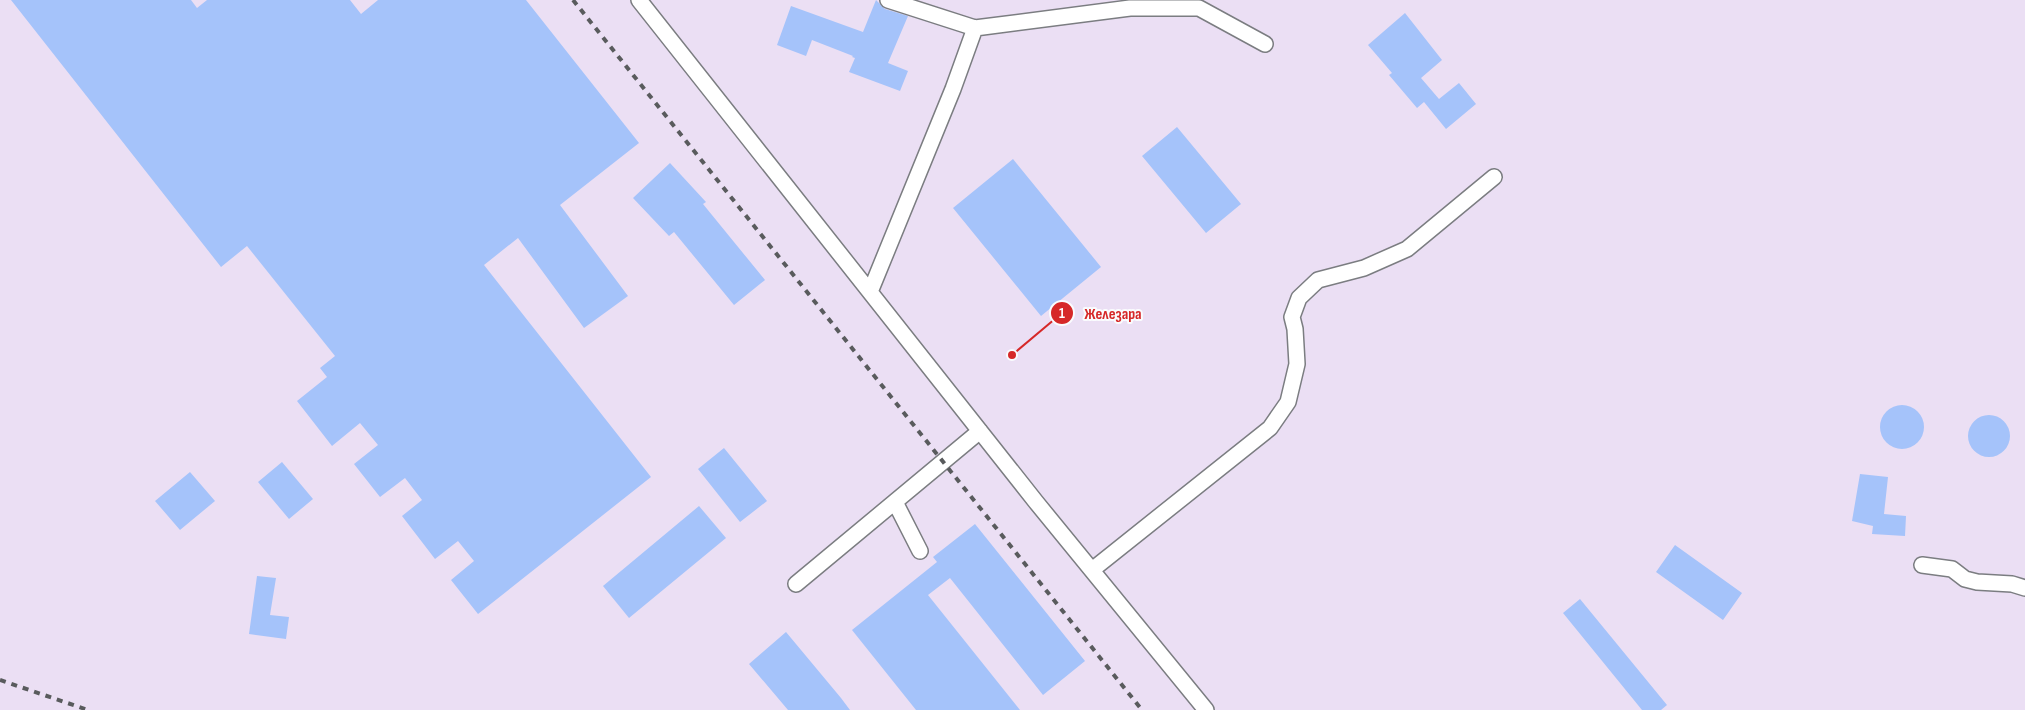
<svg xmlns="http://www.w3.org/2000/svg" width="2025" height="710" font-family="'Sofia Sans Condensed',sans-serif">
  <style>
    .industrial { fill: #ebdff4 }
    .building { fill: #a5c3fa }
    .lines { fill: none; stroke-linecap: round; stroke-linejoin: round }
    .minor-casing { stroke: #7b7d81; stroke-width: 18 }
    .minor { stroke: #fff; stroke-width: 15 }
    .rail { stroke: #595b5d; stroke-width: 4; stroke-dasharray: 6 6; stroke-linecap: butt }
    .leader { fill: none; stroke: #d62828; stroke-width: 2 }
    .callout-dot { fill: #d62828; stroke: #fafcfe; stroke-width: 2 }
    .mark-label { font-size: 15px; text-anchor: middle; font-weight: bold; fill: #fff }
    .callout-label { font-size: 16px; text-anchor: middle; font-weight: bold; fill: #d62828; stroke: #fafcfe; stroke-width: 4; stroke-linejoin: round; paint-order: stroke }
  </style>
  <rect width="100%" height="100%" fill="#eceff3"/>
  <path class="industrial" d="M0,0H2025V710H0Z"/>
  <path class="building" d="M11,0H191L197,8L207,0H350L361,14L378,0H526L639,143L560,205L628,296L584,328L518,238L484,265L651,477L478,614L451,580L474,561L458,541L435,559L402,516L422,500L405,478L380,497L354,464L378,445L360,423L332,446L297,401L327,377L320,368L335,356L247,246L221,267Z
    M876,0L885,9L908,16L888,63L908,71L900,91L849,72L855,58L852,57L853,56L812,40L806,56L777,45L791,6L863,32Z
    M1405,13L1442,60L1421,78L1439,99L1459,83L1476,104L1446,129L1424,102L1417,108L1389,75L1392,73L1368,45Z
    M1177,127L1241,204L1206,233L1142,156Z
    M1013,159L1101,267L1041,316L953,208Z
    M670,163L706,202L703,204L765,280L734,305L674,232L669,236L633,198Z
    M1880 427a22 22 0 1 1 44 0a22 22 0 1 1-44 0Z
    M1968 436a21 21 0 1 1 42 0a21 21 0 1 1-42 0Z
    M724,448L767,501L740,522L698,469Z
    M282,462L313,499L289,519L258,482Z
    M190,472L215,501L180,530L155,501Z
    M1860,474L1888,477L1884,514L1906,516L1905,536L1872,534L1873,526L1852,521Z
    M699,506L726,538L629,618L603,586Z
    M975,524L1085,661L1043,695L950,578L928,595L1020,710H916L852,630L937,562L933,557Z
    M1675,545L1742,593L1723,620L1656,572Z
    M257,576L276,578L270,615L289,617L286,639L249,634Z
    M1580,599L1667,705L1661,710H1642L1563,613Z
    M786,632L841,698L850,710H788L749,664Z"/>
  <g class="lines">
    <g class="minor-casing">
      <path id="minor" d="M639,0L1036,502L1206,710
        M888,0L975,28L1130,8H1199L1265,44
        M870,292L953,89L975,28
        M895,502L920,551
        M1922,565L1952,569L1965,579L1977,582L2012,584L2025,588
        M1092,570L1270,428L1288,402L1297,364L1295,329L1292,317L1299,298L1318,280L1364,268L1407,249L1494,177
        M796,584L980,431"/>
    </g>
    <use href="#minor" class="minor"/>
    <path class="rail" d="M573,0L1142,710
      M0,680L88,710"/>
  </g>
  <path class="leader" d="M1012 355L1062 313"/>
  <g class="callout-dot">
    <circle cx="1012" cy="355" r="5"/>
    <circle cx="1062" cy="313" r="12"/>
  </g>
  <g class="mark-label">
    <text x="1062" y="318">1</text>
  </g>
  <g class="callout-label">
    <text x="1113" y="319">Железара</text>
  </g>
</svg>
